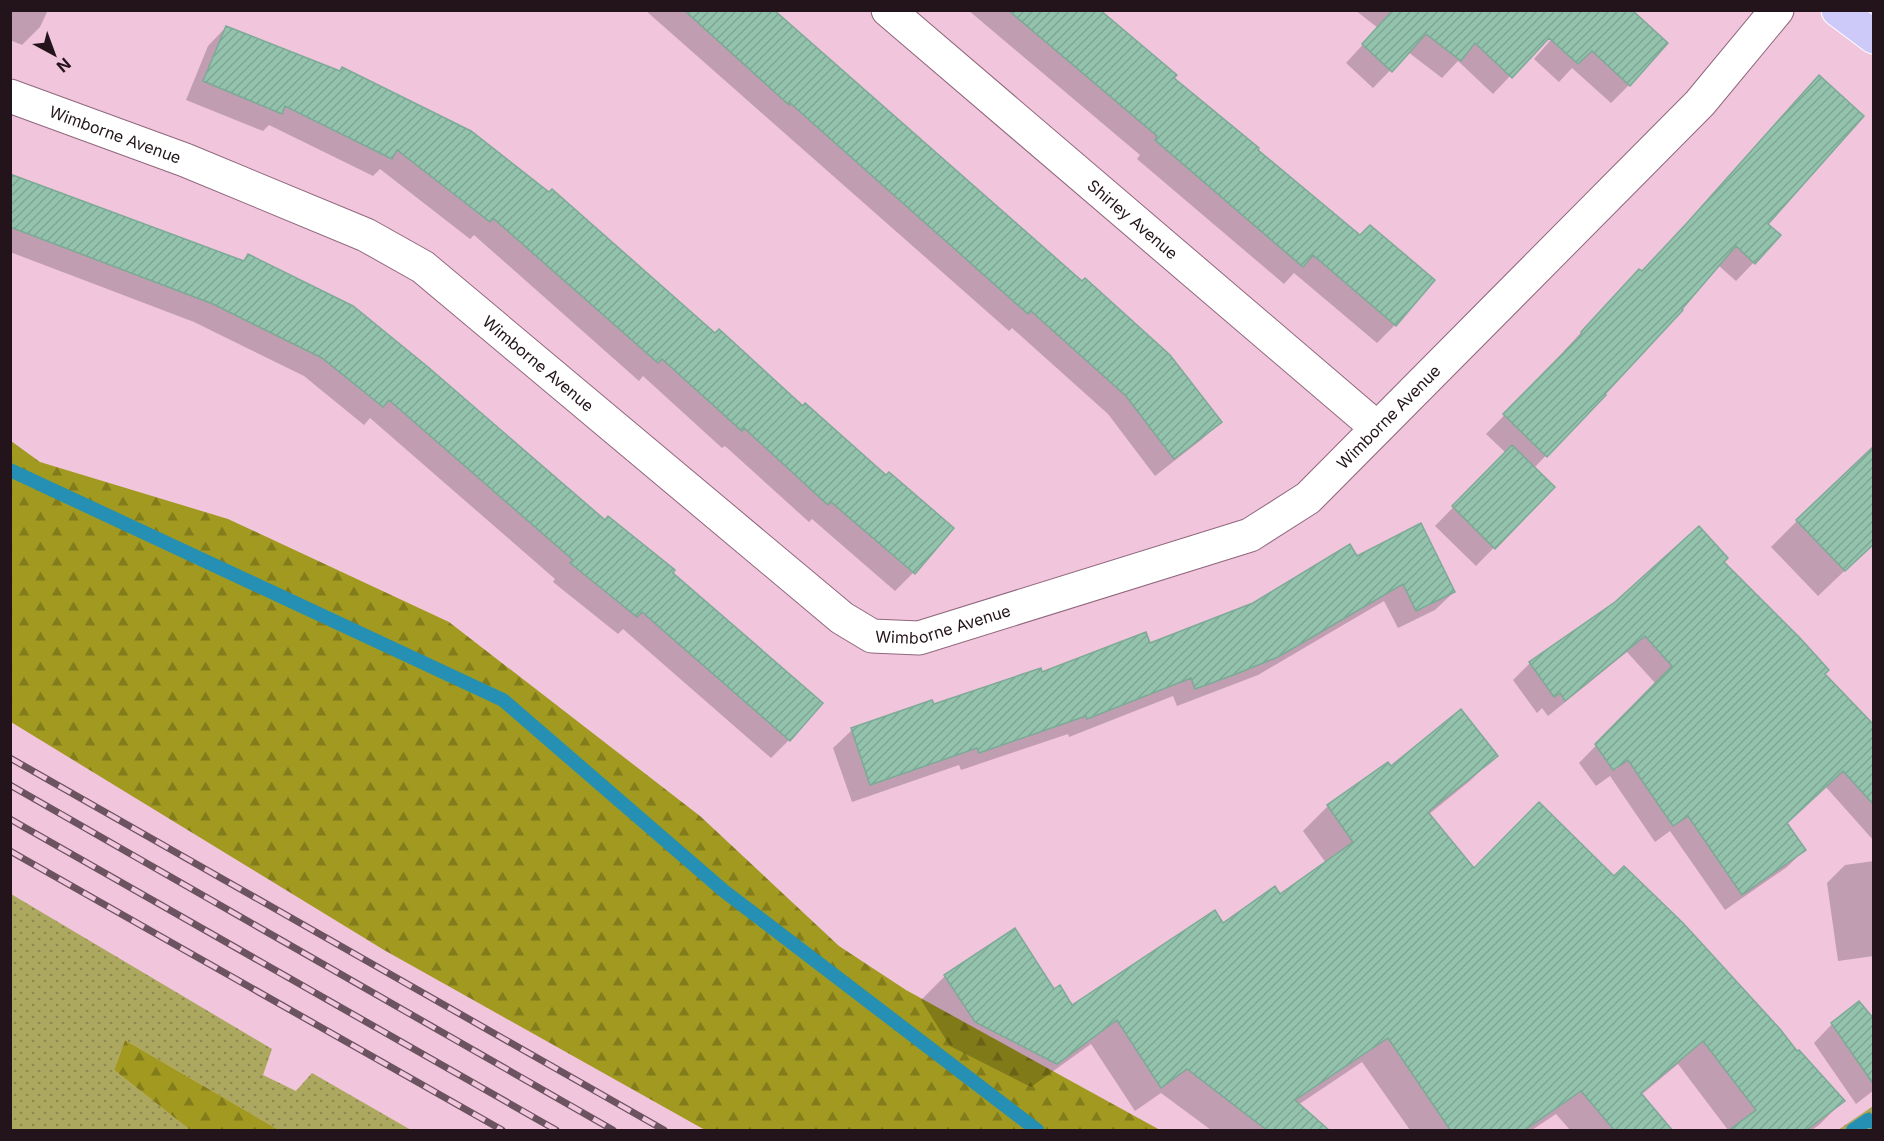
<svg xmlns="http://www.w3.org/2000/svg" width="1884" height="1141" font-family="Inter,sans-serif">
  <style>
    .grass { fill: url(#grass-dots) }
    .forest { fill: url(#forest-firs) }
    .shadow { fill: #0003 }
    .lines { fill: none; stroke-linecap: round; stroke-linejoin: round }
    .stream { stroke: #2590b4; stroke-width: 14 }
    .building { fill: url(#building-hatch); stroke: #7caa96; stroke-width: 1.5 }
    .street-casing { stroke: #8f687d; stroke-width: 35 }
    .primary-casing { stroke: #fff; stroke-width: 35 }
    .street { stroke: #fff; stroke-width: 33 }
    .primary { stroke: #cdcafa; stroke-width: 33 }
    .rail-casing { stroke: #6c5360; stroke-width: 7 }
    .rail { stroke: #f1c5dc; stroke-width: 4.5; stroke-dasharray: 14; stroke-linecap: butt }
    .labels { text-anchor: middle; stroke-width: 4.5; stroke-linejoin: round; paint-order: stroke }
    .street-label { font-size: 16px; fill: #23141c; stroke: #f1c5dc }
  </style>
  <defs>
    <pattern id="grass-dots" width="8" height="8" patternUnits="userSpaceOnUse" patternTransform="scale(1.5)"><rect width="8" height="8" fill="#ada860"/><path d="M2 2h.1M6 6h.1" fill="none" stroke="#8c884e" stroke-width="1.8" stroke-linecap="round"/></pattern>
    <pattern id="forest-firs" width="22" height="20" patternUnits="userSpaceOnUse" patternTransform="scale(1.5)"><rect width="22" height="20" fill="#a19920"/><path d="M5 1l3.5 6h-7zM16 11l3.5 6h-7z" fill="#837c1b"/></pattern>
    <pattern id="building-hatch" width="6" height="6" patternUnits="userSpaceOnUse" patternTransform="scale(1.5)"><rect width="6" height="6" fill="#93c2ad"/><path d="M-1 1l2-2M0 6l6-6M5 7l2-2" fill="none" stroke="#7ea694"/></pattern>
  </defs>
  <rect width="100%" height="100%" fill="#f1c5dc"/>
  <path class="grass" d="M11,894L272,1049L263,1075L296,1091L312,1073L411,1130H279L125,1040L114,1070L190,1130H11Z
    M1873,1106V1130H1838Z"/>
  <path class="forest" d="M11,441L40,462L228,519L449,622L700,816L839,946L906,990L1160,1130H705L384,950L11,722Z
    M125,1040L279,1130H190L114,1070Z"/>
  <path class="shadow" d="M10,10H48L40,27L22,45L10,40Z
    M645,10H772L1082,283L1220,422L1201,440L1155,476L1108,414L1012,328L1009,331Z
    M968,10H1099L1172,78L1395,325L1377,343L1294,273L1284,284L1137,159L1140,155Z
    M1355,10H1502L1510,76L1493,94L1458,61L1442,78L1408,52L1373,88L1346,63L1378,28Z
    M1577,10L1629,85L1611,103L1572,68L1559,82L1534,59Z
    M226,27L338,72L342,69L913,573L895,591L812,519L809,522L725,446L722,448L643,376L639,381L474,235L470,239L380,169L373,176L269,125L263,131L186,100L208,46Z
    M1801,96L1766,224L1779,236L1736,281L1718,265L1603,394L1604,395L1534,468L1553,487L1476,566L1435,526L1506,453L1486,434L1565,353L1564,351L1621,289L1641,273L1669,243Z
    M10,176L241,262L248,256L671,573L789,740L771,758L623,629L618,634L553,582L555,579L370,418L364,425L304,376L194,322L10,252Z
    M1797,521L1874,543L1818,596L1771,547Z
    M1356,558L1454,592L1435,610L1398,628L1384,601L1258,675L1177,706L1173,696L1069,737L1068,734L961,770L959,765L852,802L833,748L852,730L1041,674L1149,645L1254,604Z
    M1722,562L1874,728V841L1825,786L1785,824L1804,850L1787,867L1725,910L1670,831L1655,842L1610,776L1596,786L1579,763L1656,684L1627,652L1548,716L1542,708L1537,713L1513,680L1530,663Z
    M1496,755L1471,780L1428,815L1474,870L1796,1053L1843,1101L1819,1125L1812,1130H1728L1678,1064L1641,1095L1671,1130H1570L1556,1114L1532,1130H1410L1362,1062L1298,1105L1325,1130H1211L1161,1093L1135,1111L1091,1044L1031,1087L950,1046L921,1000L945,976L1054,992L1072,1007L1279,896L1326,863L1303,831L1328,806L1388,764L1391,768Z
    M1874,861V956L1838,961L1827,883L1845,865Z
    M1874,1022V1090L1856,1104L1814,1043L1832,1024Z"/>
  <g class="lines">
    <path class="stream" d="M10,470L503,700L724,891L1037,1130
      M1853,1130L1868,1120L1874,1122"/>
  </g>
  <path class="building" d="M684,10H774L1082,281L1085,278L1170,355L1222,422L1174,459L1126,396L1031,311L1028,314L790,103L789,105Z
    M1008,10H1100L1177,75L1174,78L1259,148L1258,150L1360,235L1370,225L1435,280L1396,326L1313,255L1303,267L1155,140L1157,136Z
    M1393,10H1632L1668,43L1630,86L1592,51L1578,64L1549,38L1512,78L1475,43L1461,61L1426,34L1392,72L1362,44Z
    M226,26L340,71L342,67L471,131L549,192L552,189L715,333L719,329L803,406L805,403L886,475L889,472L954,528L915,574L831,502L828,505L744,428L742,431L662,359L658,363L493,218L490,222L397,150L392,159L285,106L282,114L203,81Z
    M1819,75L1864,116L1768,224L1781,235L1755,264L1736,246L1682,309L1683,310L1605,394L1606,395L1547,457L1503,414L1582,334L1581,332L1639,269L1642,271L1687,223Z
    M10,174L244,261L248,254L353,306L428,367L605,520L608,516L675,570L673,573L823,703L790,741L642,612L637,617L570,563L573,560L389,400L383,407L322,358L213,304L10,227Z
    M1512,445L1555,487L1495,549L1452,506Z
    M1874,446V544L1845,571L1796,520Z
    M1421,523L1455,592L1416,611L1403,584L1278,657L1236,674L1195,689L1191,678L1087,719L1086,716L979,753L977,748L870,785L851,728L932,700L934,704L1041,668L1042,672L1146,632L1150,643L1253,603L1350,544L1357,556Z
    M1699,526L1728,558L1724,562L1800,638L1829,670L1825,674L1874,725V805L1843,771L1787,823L1806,850L1742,895L1688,816L1673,826L1628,760L1613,770L1595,744L1672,666L1645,636L1565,701L1560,693L1554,697L1529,662L1615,602Z
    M1461,709L1498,756L1428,812L1474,868L1539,802L1614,876L1624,866L1683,923L1780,1029L1797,1051L1799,1050L1845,1101L1805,1131H1728L1756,1110L1703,1041L1641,1093L1673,1131H1615L1581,1091L1523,1131H1451L1388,1038L1295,1100L1330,1131H1268L1187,1069L1161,1088L1117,1020L1057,1064L975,1022L944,975L1015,928L1054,989L1060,985L1072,1005L1215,910L1223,923L1275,886L1280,894L1353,842L1327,805L1388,762L1391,766Z
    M1859,1001L1874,1019V1085L1831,1023Z"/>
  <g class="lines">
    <g class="street-casing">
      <g id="street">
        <path id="s1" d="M888,10L1377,428"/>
        <path id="s2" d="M10,96L185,160L366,235L423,267L842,618L872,636L919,638L1250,535L1308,498L1700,103L1777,10"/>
      </g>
    </g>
    <g class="primary-casing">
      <path id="primary" d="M1838,10L1874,37"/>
    </g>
    <use href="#street" class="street"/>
    <use href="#primary" class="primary"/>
    <g class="rail-casing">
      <path id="rail" d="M10,758L664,1130
        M10,785L613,1130
        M10,819L556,1130
        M10,851L502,1130"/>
    </g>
    <use href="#rail" class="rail"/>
  </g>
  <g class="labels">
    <g class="street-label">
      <text dy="6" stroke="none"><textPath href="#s2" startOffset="112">Wimborne Avenue</textPath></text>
      <text dy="6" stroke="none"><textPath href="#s1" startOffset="322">Shirley Avenue</textPath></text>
      <text dy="6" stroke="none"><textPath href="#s2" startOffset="598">Wimborne Avenue</textPath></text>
      <text dy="6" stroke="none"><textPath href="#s2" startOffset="1606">Wimborne Avenue</textPath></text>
      <text dy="6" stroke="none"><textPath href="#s2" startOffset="1102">Wimborne Avenue</textPath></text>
    </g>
  </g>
  <rect width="1884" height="1141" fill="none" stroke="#23141c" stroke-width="24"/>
  <g transform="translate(54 54) rotate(139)" stroke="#f1c5dc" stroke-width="4.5" paint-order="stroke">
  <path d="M0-4.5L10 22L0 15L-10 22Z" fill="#23141c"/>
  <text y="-9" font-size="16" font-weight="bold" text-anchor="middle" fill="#23141c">N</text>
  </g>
</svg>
